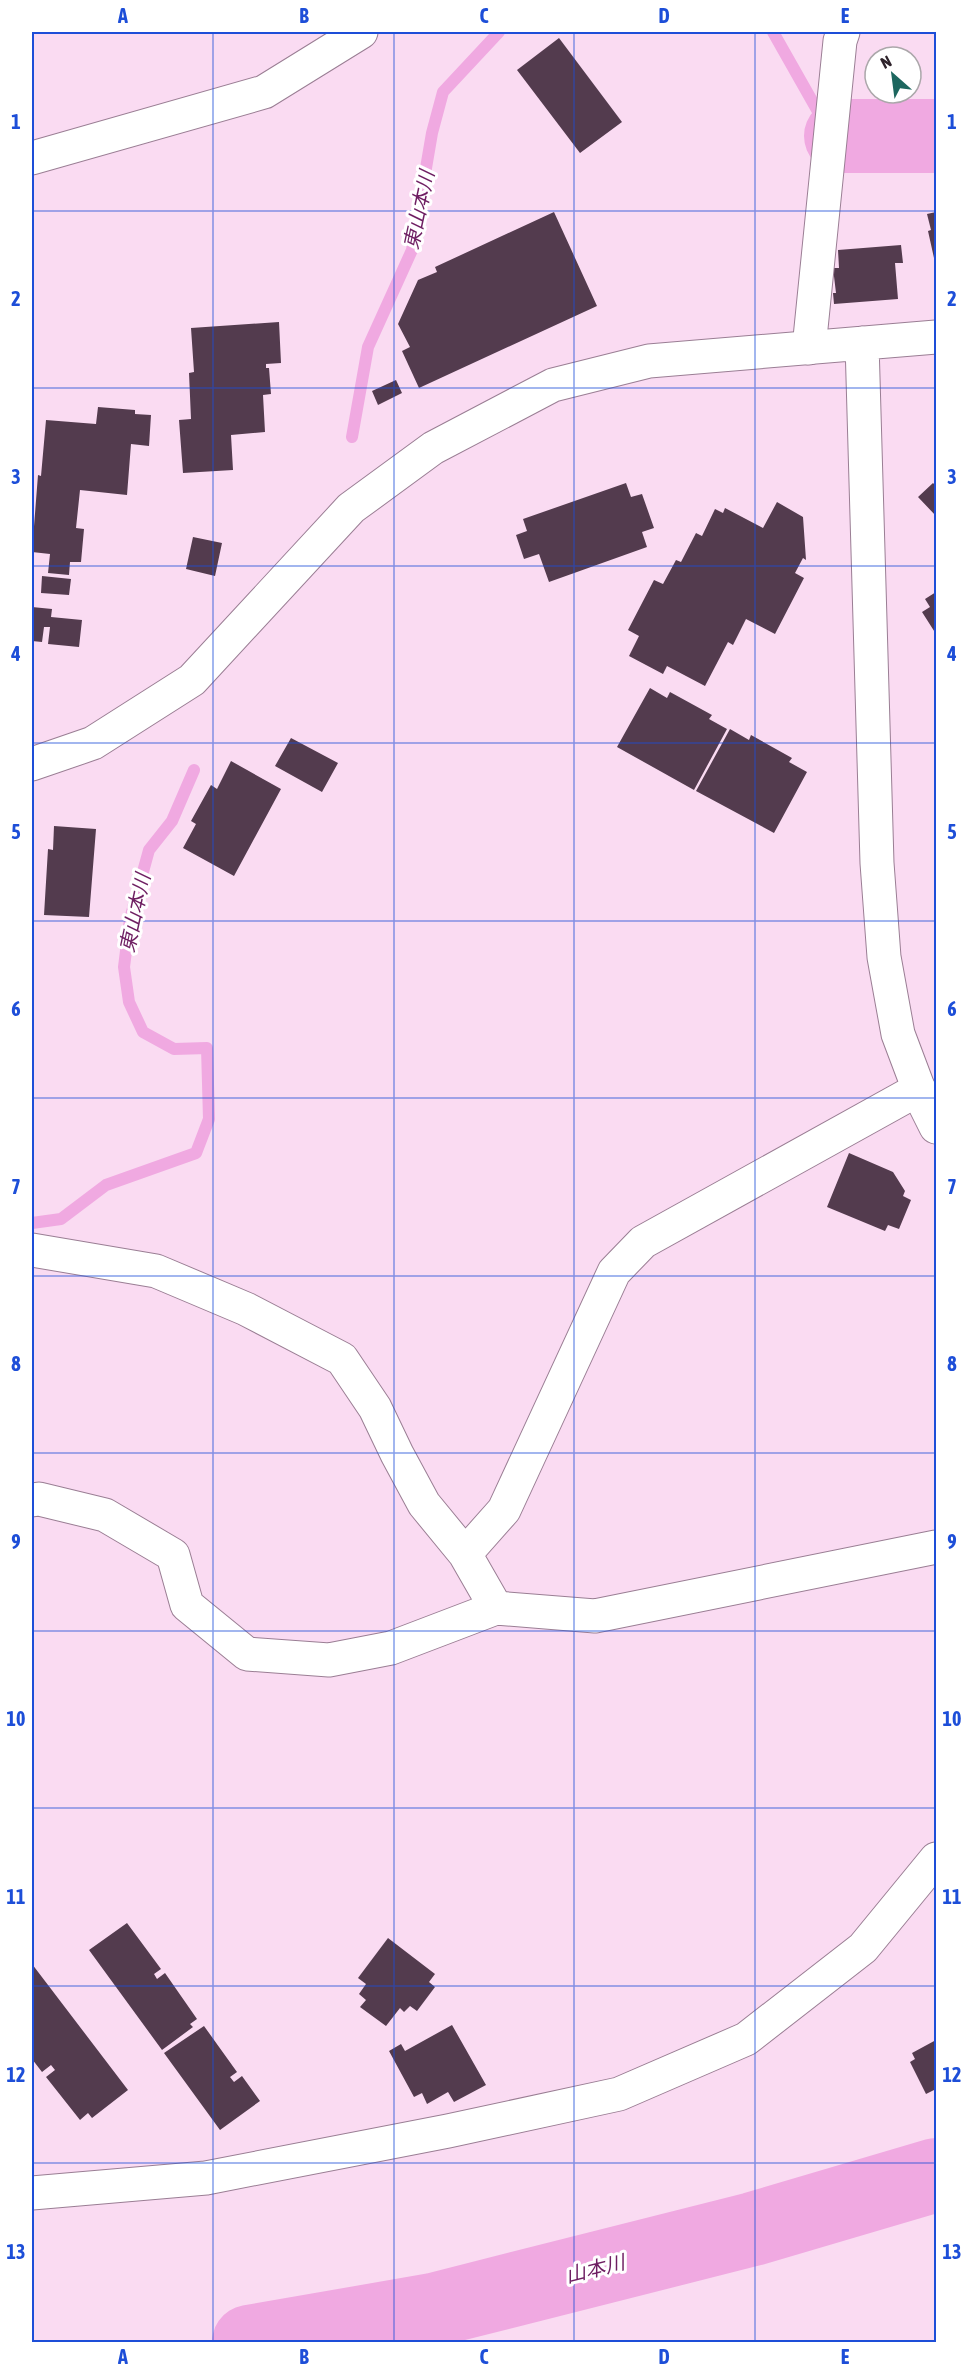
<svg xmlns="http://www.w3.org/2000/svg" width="968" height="2374" font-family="'Asap Condensed','Noto Sans JP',sans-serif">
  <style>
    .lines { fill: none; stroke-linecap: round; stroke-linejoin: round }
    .stream { stroke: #f0a9e1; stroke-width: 12 }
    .river { stroke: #f0a9e1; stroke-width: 74 }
    .building { fill: #533b4e }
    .street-casing { stroke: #9a7e94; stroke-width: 35 }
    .secondary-casing { stroke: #9a7e94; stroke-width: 35 }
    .street { stroke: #fff; stroke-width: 33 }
    .secondary { stroke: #fff; stroke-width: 33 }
    .grid { fill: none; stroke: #1d4ed8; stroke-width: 1.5; stroke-opacity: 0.55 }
    .labels { text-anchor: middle; stroke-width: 6; stroke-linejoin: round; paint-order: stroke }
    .water-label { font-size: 20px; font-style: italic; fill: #6e1e62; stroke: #fff }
    .neatline { fill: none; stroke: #1d4ed8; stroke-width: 2 }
    .grid-label { font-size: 20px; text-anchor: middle; font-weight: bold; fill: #1d4ed8 }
  </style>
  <rect width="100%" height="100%" fill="#fadbf2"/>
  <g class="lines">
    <path class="stream" d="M773,32L820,115
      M352,437L368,347L412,250L432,133L443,92L499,32
      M32,1223L61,1219L106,1185L196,1153L209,1119L207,1048L174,1049L143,1032L129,1002L124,967L130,919L149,850L172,821L194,770"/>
    <path class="river" d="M841,136H936
      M249,2342L433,2310L753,2229L936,2175"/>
  </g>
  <path class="building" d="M559,38L622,122L580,153L517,70Z
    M554,212L597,306L419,388L402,351L410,347L398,324L418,280L437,272L435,267Z
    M936,212V257L934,258L928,231L931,230L927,214Z
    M901,245L903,263H895L898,299L834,304L833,293H836L833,268H839L838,250Z
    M279,322L281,363L266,364V368H269L271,394L263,395L265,432L231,435L233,470L183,473L179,420L191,419L189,373L194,372L191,328Z
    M396,380L402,393L378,405L372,391Z
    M98,407L135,410V414L151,415L149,446L131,444L127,495L80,490L76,528L84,529L81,562H70L69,575L48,573L50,554L32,552L38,475L41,476L46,420L96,424Z
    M626,483L631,497L642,494L654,528L642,532L647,547L549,582L539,554L524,559L516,535L527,531L523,519Z
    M933,483L936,486V516L918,497Z
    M777,502L803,517L806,560L803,558L795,573L804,578L775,634L746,619L733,645L728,642L705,686L667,666L663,674L629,656L639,636L628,630L654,580L663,584L676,560L681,562L696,533L702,536L715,509L723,513L725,508L763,528Z
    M193,537L222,543L215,576L186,569Z
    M42,576L71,579L69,595L41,593Z
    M936,592V634L922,612L930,607L925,599Z
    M32,607L52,609L51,617L82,620L79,647L48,644L50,627H44L42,642L32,641Z
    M650,688L667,698L670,692L712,715L709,719L727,729L694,790L617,747Z
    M730,729L749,740L751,735L792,758L789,762L807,772L774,833L696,791Z
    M291,738L338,763L322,792L275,766Z
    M231,761L281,789L234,876L183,848L196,824L191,821L211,785L217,789Z
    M54,826L96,829L89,917L44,915L48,849L53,850Z
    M849,1153L893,1172L905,1191L903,1196L911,1200L899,1229L888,1225L885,1231L827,1207Z
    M127,1923L161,1969L154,1974L157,1979L165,1973L197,2019L190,2024L193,2027L162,2050L89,1950Z
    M388,1938L435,1974L429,1982L435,1987L417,2011L410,2006L404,2012L400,2008L386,2026L360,2007L366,2000L359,1994L366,1984L358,1978Z
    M32,1964L128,2090L92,2118L88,2113L80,2120L46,2077L55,2070L51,2065L42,2072L32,2059Z
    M452,2025L486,2085L454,2102L448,2092L427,2104L422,2093L414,2097L389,2051L401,2044L405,2051Z
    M204,2026L237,2072L230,2077L234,2082L242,2076L260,2101L220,2130L164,2053Z
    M936,2040V2089L926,2094L910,2062L915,2059L912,2053Z"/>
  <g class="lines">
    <g class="street-casing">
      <path id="street" d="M32,158L264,92L361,32
        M809,348L840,41L843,32
        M32,1250L156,1271L246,1309L342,1359L375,1408L397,1454L424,1504L465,1554L496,1608
        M32,1500L39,1499L105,1515L173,1555L187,1605L247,1654L329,1660L391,1648L496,1608L595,1616L936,1547
        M465,1554L504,1510L614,1272L643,1242L919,1089
        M32,2193L206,2178L448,2131L619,2094L746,2039L863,1948L936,1859"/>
    </g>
    <g class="secondary-casing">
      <path id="secondary" d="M862,343L877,863L884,957L898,1034L924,1103L936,1127
        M32,764L93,743L192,680L351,508L433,448L553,385L649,361L936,337"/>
    </g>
    <use href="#street" class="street"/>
    <use href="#secondary" class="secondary"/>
  </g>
  <path class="grid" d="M213,32V2342M394,32V2342M574,32V2342M755,32V2342M32,211H936M32,388H936M32,566H936M32,743H936M32,921H936M32,1098H936M32,1276H936M32,1453H936M32,1631H936M32,1808H936M32,1986H936M32,2163H936"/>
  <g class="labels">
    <g class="water-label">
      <text transform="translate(419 210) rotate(-78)" y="7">東山本川</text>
      <text transform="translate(135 913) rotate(-78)" y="7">東山本川</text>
      <text transform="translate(595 2269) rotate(-14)" y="7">山本川</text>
    </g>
  </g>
  <rect width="968" height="2374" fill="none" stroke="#ffffff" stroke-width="66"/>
  <g transform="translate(893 75) rotate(332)"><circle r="28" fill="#ffffff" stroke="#aba7aa" stroke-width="1.5"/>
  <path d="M0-4.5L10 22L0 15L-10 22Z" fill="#1d675f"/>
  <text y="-9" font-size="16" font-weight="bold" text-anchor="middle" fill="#2e232b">N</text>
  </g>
  <rect x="33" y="33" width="902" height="2308" class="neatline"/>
  <g class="grid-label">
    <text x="123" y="23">A</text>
    <text x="304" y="23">B</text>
    <text x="484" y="23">C</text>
    <text x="664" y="23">D</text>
    <text x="845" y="23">E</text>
    <text x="16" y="129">1</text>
    <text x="952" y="129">1</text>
    <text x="16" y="306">2</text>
    <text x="952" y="306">2</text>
    <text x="16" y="484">3</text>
    <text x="952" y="484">3</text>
    <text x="16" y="661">4</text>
    <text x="952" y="661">4</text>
    <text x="16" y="839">5</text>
    <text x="952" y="839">5</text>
    <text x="16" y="1016">6</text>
    <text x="952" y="1016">6</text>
    <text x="16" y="1194">7</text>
    <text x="952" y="1194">7</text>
    <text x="16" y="1371">8</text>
    <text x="952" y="1371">8</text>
    <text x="16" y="1549">9</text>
    <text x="952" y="1549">9</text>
    <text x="16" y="1726">10</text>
    <text x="952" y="1726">10</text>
    <text x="16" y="1904">11</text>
    <text x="952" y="1904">11</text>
    <text x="16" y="2082">12</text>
    <text x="952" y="2082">12</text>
    <text x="16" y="2259">13</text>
    <text x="952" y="2259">13</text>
    <text x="123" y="2364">A</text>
    <text x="304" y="2364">B</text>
    <text x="484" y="2364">C</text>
    <text x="664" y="2364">D</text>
    <text x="845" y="2364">E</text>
  </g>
</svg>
